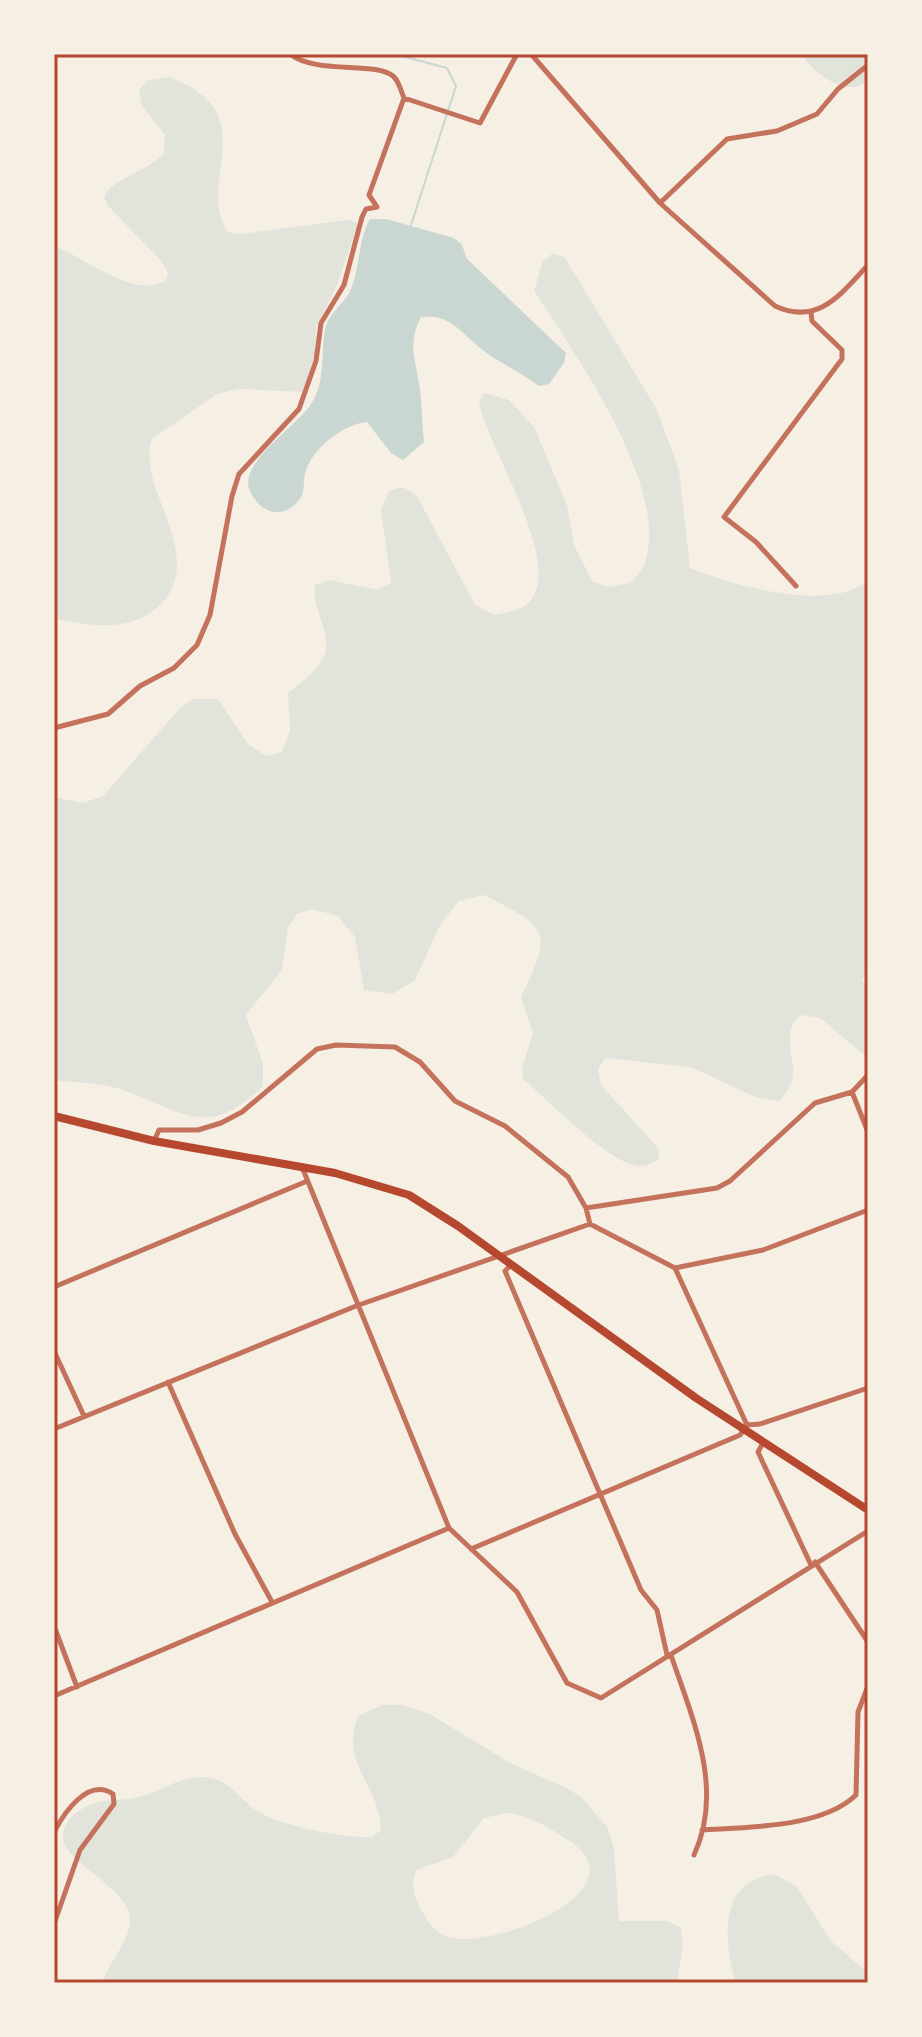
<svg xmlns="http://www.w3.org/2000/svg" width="922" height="2037" font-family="Manrope,sans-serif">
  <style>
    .green { fill: #e2e4dc; fill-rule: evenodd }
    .water { fill: #c9d6d2 }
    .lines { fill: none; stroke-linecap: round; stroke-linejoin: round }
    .stream { stroke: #c9d6d2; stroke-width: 2 }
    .minor { stroke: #c5725c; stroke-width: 5 }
    .primary { stroke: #b5482f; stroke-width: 8 }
    .neatline { fill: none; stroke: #b5482f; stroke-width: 3 }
  </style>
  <rect width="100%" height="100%" fill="#f6efe4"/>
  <path class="green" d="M802,54H868V80C849,100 812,73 802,54Z
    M170,77C267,115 194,182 228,232L241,234L347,220L357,222V227L336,288L316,327L315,353L303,392L239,389L217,394L152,439C135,488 209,556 160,605C132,633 90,626 54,619V246C83,256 136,301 166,280L168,273L162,262L109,207L104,198C109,179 150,171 164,153L165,135L142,106L139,90L148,80Z
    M553,253L565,258L656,408L679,470L690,568C733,585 830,614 868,580V965L862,981L868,987V1058L820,1018L801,1015C777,1035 800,1061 791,1084C789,1090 783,1096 780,1101L755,1097L691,1067L605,1058L598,1069L601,1085L659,1149V1159C649,1165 642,1169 630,1164C599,1153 550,1102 523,1079L522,1068L533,1033L521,997C553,930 550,929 484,895L459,901L440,925L415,980L392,994L364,990L355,937L338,916L312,909L297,914L288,927L282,970L246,1015L263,1064V1086C203,1145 178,1106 116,1088C97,1082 74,1083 54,1080V909L58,904L54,877V797L83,803L103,796L180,708L193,699H218L248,744L266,756L282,752L290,730L288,693C298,684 313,675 320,663C338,638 311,614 315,585L330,580L378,590L391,582L381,510L389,491L403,487L417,496L475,605L495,615C504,613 518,611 525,606C571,572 486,446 479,402L484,393L509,400L534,427L567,505L574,545L592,581L608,587L631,583C635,577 643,570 645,563C670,486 575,354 534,291L543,261Z
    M382,1705H403L430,1714L510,1763L569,1789L583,1799L608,1828L614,1849L619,1921H668L681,1928L683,1944L677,1983H102C109,1962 128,1944 130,1922C134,1888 58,1862 63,1834C65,1820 79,1808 92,1804C105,1799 120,1801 134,1798C163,1793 184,1770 216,1779C230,1784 242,1800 254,1809C276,1825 346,1839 372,1837L381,1830C380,1784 339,1765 358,1716ZM507,1813C531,1815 548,1828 568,1840C650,1891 477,1958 441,1934C433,1929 426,1919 422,1911C413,1896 411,1886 416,1870L453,1857L484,1818Z
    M775,1874L797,1887L831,1941L868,1973V1983H736C723,1940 718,1880 775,1874Z"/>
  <path class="water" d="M370,219H386L454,238L462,245L467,259L566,353L564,363L549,384L539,386C520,372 498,362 480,348C461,332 449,313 421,317C406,345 417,362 420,391C422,408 422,425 424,442L403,460L391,453L367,422C343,424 311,449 305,474C303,482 305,490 301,497C285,521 261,515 250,491C237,462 299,426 313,401C325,381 321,352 325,330C328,313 345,304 351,289C360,267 358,240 370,219Z"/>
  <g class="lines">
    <path class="stream" d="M394,54L447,68L456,86L411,225"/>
    <path class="minor" d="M531,54L660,203L775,306C818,326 841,294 868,265
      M404,98L480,123L517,54
      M660,203L727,139L777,131L817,114L838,89L868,65
      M796,586L756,542L724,517L842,359V350L812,321L811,313
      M54,728L108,714L140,686L174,668L197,645L210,615L232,496L239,474L299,409L316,361L321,323L344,285L362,217L366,209L377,207L369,195L404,98C401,91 399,81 393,76C375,61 317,75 290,54
      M852,1092L868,1132
      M154,1141L159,1130H198L221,1123L242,1112L317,1049L336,1045L395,1047L420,1062L455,1101L505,1126L568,1177L586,1208L590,1224
      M302,1167L449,1528L517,1592L567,1683L601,1698L868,1531
      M586,1208L717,1188L730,1181L815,1103L852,1092L868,1075
      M511,1265L505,1271L641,1590L657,1610L667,1655
      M675,1268L763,1250L868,1210
      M54,1287L305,1182
      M54,1351L84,1416
      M168,1382L235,1534L272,1602
      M747,1425L760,1424L868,1388
      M54,1429L356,1306L590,1224L675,1268L747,1425L740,1435L471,1549
      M763,1443L758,1452L811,1565
      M815,1562L868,1642
      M54,1626L77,1687
      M671,1655C692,1718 725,1789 694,1855
      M54,1696L449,1528
      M702,1830C747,1827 822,1828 856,1795L858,1712L868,1686
      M54,1832C64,1813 88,1777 113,1794L114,1804L80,1850L54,1924"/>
    <path class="primary" d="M54,1116L154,1141L335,1173L409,1195L458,1226L696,1398L868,1510"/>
  </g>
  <rect width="922" height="2037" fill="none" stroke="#f6efe4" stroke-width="112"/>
  <rect x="56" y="56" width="810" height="1925" class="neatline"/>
</svg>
